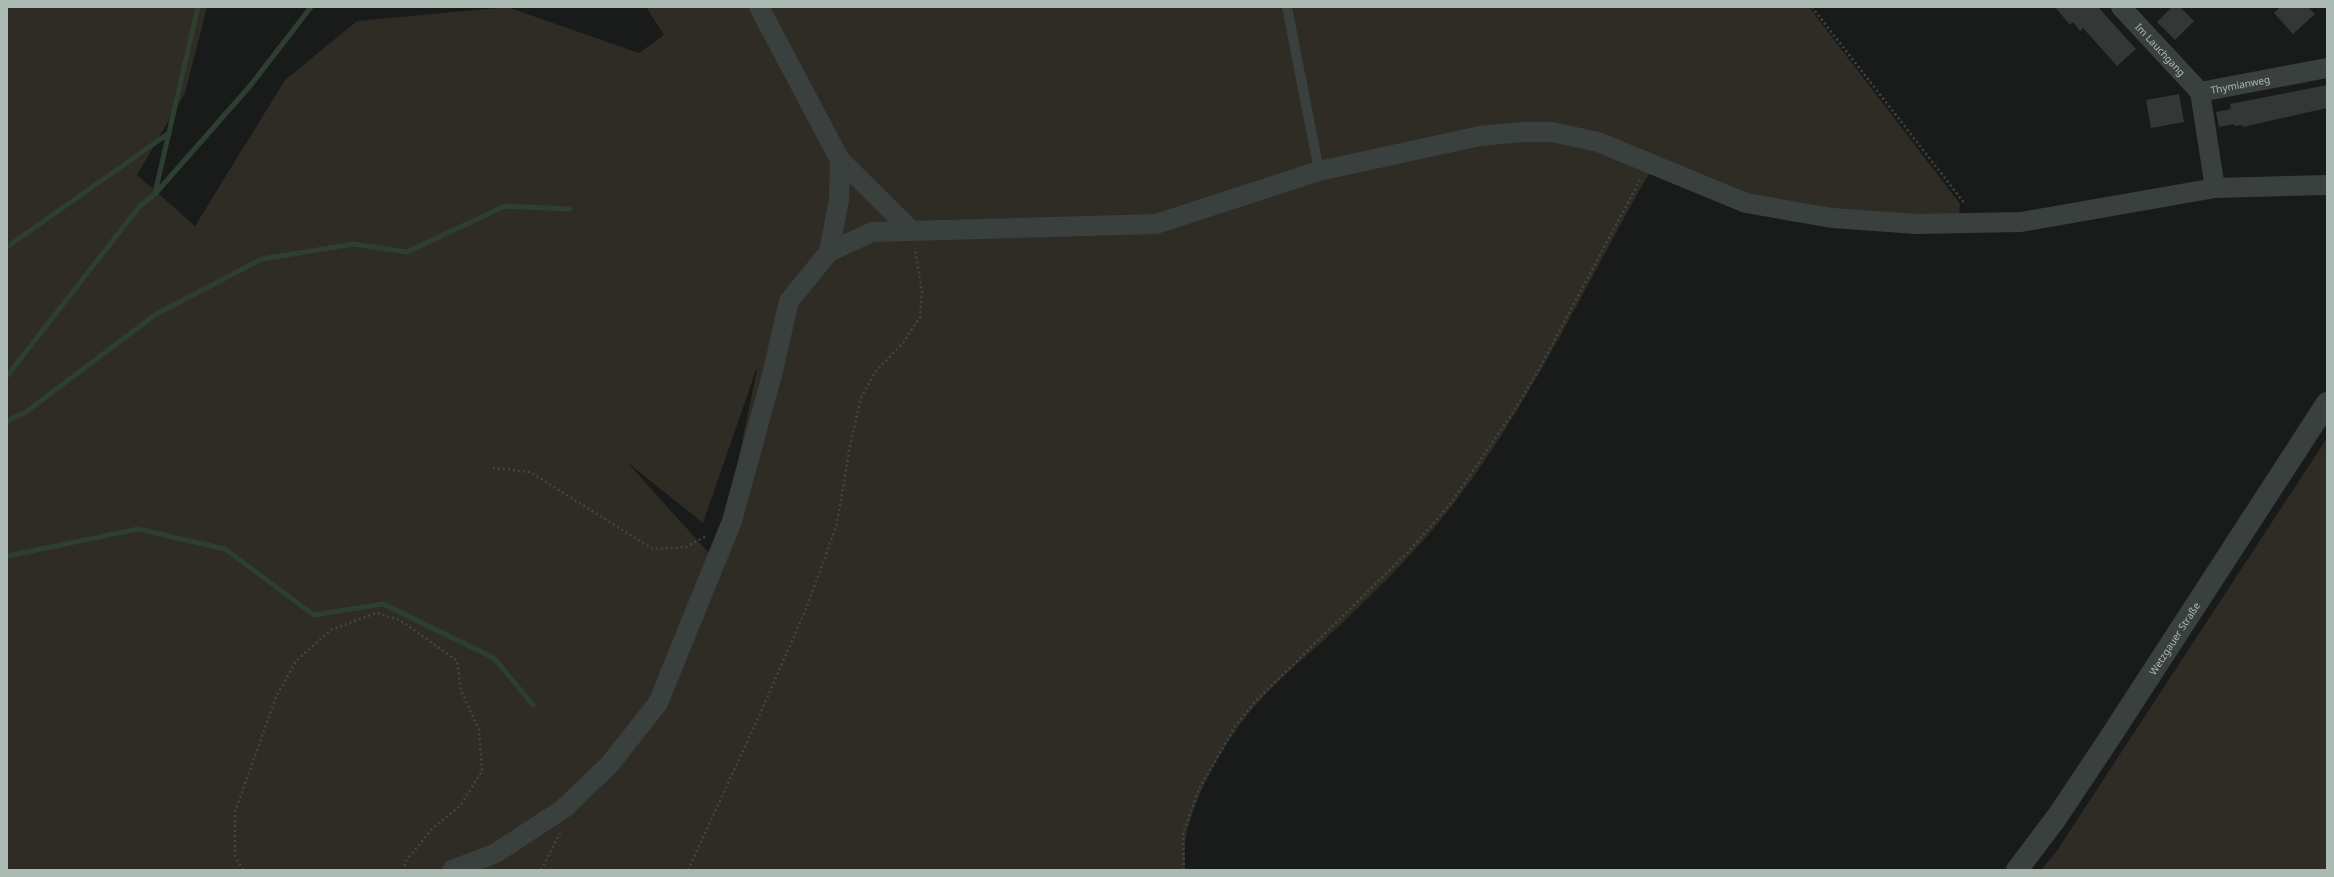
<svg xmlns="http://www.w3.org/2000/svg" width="2334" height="877" font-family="'Noto Sans',sans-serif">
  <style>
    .green { fill: #2e2c24; fill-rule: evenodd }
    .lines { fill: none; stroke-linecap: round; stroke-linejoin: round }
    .stream { stroke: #2e3f31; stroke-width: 5 }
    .building { fill: #343736 }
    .path { stroke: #3f4743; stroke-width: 2.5; stroke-dasharray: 2 3; stroke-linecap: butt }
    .service { stroke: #39403d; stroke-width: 10 }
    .minor { stroke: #39403d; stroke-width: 20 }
    .tertiary { stroke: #39403d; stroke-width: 22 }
    .labels { text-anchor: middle; stroke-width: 3.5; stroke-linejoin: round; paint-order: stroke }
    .street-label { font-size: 10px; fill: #abbab2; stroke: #131615 }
  </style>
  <rect width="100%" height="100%" fill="#181b1a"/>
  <path class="green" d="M7,7H207L185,93L137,175L195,226L285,80L357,21L507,7L639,53L664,35L646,7H1809L1960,204L1959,214L1875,217L1759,198L1659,159L1640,189C1581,295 1528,406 1455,502C1421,547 1379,588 1338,627C1313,651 1285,673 1262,698C1230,732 1195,791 1186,837C1184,847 1185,859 1185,870H7ZM756,370H757L717,562L627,462L703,523Z
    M2327,438V870H2041L2056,852Z"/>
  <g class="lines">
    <path class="stream" d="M155,193L198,7
      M7,247L169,133
      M7,376L139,207L155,194L250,86L311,7
      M7,421L26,412L156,314L262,259L353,244L407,252L505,206L570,209
      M7,556L138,529L225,549L314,615L383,604L494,658L533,705"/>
  </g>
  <path class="building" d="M2055,7H2098L2136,49L2117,66L2083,28L2080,31L2073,22L2070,25Z
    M2172,7H2180L2194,21L2175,40L2157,22Z
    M2280,7H2308L2315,14L2293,34L2274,13Z
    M2327,85V108L2243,127L2242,125L2234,126V124L2219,127L2216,112L2231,109L2230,104Z
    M2179,94L2184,122L2151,128L2146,100Z"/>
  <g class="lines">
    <path class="path" d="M1812,7L1965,204
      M493,468L530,472L653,549L686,547L706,536
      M243,870L235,856V812L276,697L296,661L331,630L376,613L400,620L457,661L461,690L479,730L482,771L461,805L432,829L405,862L404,870
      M541,870L560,833
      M688,870L760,714L806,609L828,549L837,523L850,446L861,398L875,372L903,343L920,317L922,293L915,248
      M1184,870L1183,833L1199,789L1236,725L1253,704L1407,553L1451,503L1513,412L1538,371L1641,178"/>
    <path class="service" d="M1287,7L1319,171"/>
    <g class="minor">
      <path d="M759,7L840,160L912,231"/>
      <path id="s1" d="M2121,7L2200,92"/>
      <path id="s2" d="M2200,92L2327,68"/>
      <path d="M2200,92L2215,188"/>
      <path d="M829,252L839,200L840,160"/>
      <path d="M452,870L496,853L563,809L610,764L658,703L732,521L772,375L789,301L829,252L872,232L1156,224L1319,171L1480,136L1522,132H1552L1598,142L1746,203L1832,218L1917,224L2021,222L2215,188L2327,185"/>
    </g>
    <path class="tertiary" id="s3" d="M2017,870L2057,817L2109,739L2327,403"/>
  </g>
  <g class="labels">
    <g class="street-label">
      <text dy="4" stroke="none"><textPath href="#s1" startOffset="58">Im Lauchgang</textPath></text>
      <text dy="4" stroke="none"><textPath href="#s2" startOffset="41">Thymianweg</textPath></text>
      <text dy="4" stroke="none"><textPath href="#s3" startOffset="280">Wetzgauer Straße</textPath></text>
    </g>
  </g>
  <rect width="2334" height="877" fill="none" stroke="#abbab2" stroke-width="16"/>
</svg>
